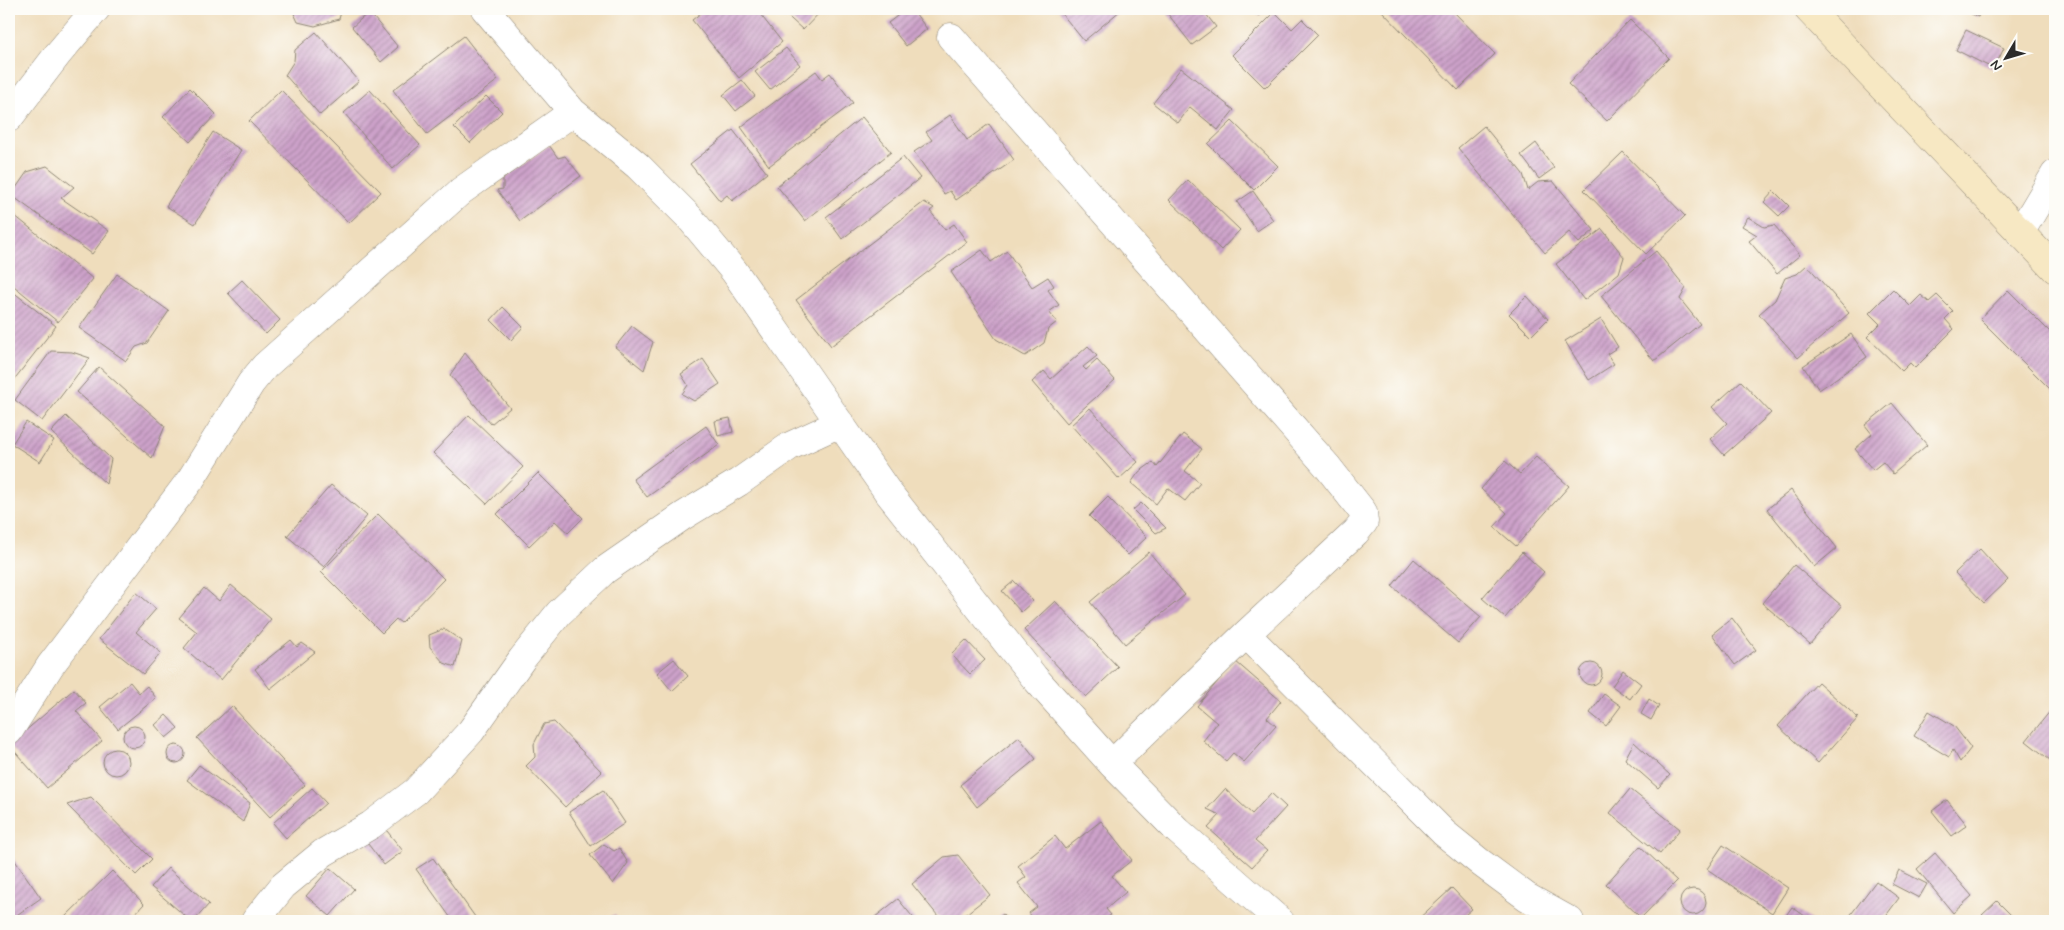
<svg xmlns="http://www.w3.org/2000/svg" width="2064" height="930" font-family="Mynerve,sans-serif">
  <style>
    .building { fill: url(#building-hatch) }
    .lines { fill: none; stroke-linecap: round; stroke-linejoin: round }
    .street-casing { stroke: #8d8474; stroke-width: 29 }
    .secondary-casing { stroke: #8d8474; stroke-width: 29 }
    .street { stroke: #fff; stroke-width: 28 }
    .secondary { stroke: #f7e8c3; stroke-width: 28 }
  </style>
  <defs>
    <pattern id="building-hatch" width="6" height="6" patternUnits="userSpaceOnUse" patternTransform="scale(1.25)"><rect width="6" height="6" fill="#cda2ca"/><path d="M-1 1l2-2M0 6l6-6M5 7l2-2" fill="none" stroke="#a784a4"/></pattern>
  </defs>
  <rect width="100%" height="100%" fill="#fdfcf7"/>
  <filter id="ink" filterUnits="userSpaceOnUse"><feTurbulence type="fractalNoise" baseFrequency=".02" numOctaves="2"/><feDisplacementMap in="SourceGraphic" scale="10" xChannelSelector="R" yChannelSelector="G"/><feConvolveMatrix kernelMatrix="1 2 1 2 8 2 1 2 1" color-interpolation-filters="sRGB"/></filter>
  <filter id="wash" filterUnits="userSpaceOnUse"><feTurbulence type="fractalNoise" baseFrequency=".0096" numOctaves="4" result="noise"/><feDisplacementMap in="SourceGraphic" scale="20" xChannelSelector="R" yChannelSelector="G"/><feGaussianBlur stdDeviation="1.12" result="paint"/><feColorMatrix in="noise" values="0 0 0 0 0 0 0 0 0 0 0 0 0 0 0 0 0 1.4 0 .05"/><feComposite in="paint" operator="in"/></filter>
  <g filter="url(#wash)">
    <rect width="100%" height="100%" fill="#efddbc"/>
    <g id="blocks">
      <path class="building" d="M292,9H350L341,12L339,19L315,26L298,22Z
        M706,9H756L782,42L739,78L692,20Z
        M780,9H823L803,30Z
        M906,9H912L927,29L906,46L888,23Z
        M1058,9H1120L1121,10L1084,41Z
        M1164,9H1202L1216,27L1192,45Z
        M1253,9H1267L1259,16Z
        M1380,9H1451L1495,54L1458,90Z
        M1961,9H1981L1978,17Z
        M369,12L398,47L381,62L352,27Z
        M1275,12L1292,29L1302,19L1318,35L1265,88L1232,55Z
        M1630,20L1669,58L1607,121L1568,84Z
        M1966,30L2004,48L1994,69L1956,50Z
        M316,32L359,81L320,115L285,75L294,61L295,50Z
        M464,36L498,80L427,134L393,90Z
        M786,48L800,65L770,90L755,72Z
        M1181,68L1234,110L1218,130L1190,107L1178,123L1153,103Z
        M816,71L822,79L830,73L853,103L769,166L741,127Z
        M742,80L755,96L736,111L723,95Z
        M190,88L216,114L190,142L163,117Z
        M281,90L381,192L349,223L249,121Z
        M370,90L420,145L393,169L344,113Z
        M486,96L502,112L470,143L454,127Z
        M950,115L967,140L989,124L1014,160L956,200L950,191L944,194L914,152L932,140L926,132Z
        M862,117L891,152L805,221L777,186Z
        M1232,121L1278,166L1254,190L1208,144Z
        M1484,126L1523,174L1528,190L1538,182L1553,181L1594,230L1579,243L1569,232L1545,253L1458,148Z
        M733,130L767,173L732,201L727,195L720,201L690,164Z
        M213,132L241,150L195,224L166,206Z
        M1536,143L1554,168L1539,179L1521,155Z
        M549,145L558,158L565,156L581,176L520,221L497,190L503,189V179Z
        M1623,152L1685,216L1646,254L1584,190Z
        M903,157L920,178L842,239L826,217Z
        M47,166L74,187L61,198L109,231L92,254L11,195L27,172Z
        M1188,180L1240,230L1221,250L1169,200Z
        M1253,191L1273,220L1257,231L1237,202Z
        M1774,191L1789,206L1779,216L1764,202Z
        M924,202L934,208L930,211L945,230L954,224L967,242L831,346L796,300Z
        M9,211L93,279L58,322L9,282Z
        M1748,217L1764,227L1774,225L1800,255L1777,274L1749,241L1757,235L1742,226Z
        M1602,229L1624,257L1619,273L1584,300L1556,264Z
        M982,250L991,262L1007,251L1032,287L1048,277L1054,286L1048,290L1059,305L1049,312L1057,322L1048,329L1044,343L1025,356L996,339L951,272Z
        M1656,251L1686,288L1680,299L1700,324L1654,361L1601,296Z
        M1807,265L1849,313L1798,358L1759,314L1775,300L1785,278L1797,274Z
        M117,274L169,311L147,343L136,347L126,361L79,328Z
        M242,280L280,320L266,334L228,293Z
        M1893,289L1910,306L1921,295L1929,302L1937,295L1953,311L1945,319L1954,329L1915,368L1910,363L1902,371L1867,337L1880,324L1869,313Z
        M2008,290L2055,337V394L1980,319Z
        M12,291L56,326L9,386V294Z
        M1527,296L1548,319L1531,336L1509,314Z
        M503,307L523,327L511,340L491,320Z
        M1601,319L1618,347L1607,354L1614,364L1589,380L1565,341Z
        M632,326L653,342L644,370L615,347Z
        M1851,334L1867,357L1819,390L1803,366Z
        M1088,346L1097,356L1083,367L1086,370L1097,360L1115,380L1067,423L1032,382L1044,371L1051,379Z
        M51,351L72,352L90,358L42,421L15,400Z
        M465,353L510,408L491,424L450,375Z
        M703,359L720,384L694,401L682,394L688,385L681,374Z
        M99,367L165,426L152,458L77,392Z
        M1741,381L1771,413L1724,455L1710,439L1727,423L1712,407Z
        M1892,403L1927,445L1893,474L1883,462L1873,470L1855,449L1872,434L1865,425Z
        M1090,408L1138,462L1119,479L1071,425Z
        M469,415L523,467L487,504L433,453Z
        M66,416L111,459L106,484L51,432Z
        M730,418L733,432L718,436L715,421Z
        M26,422L54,440L40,462L12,444Z
        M706,426L719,445L647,497L633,479Z
        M1183,434L1202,449L1185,471L1200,483L1185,501L1168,488L1156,504L1131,483L1139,472L1153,462L1157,467Z
        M1536,457L1569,486L1516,546L1494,527L1507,513L1481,489L1505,461L1520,474Z
        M538,473L583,518L568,533L555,521L529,546L497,514Z
        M331,485L367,516L324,567L287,536Z
        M1791,490L1837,548L1814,567L1767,509Z
        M1108,497L1147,537L1128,555L1089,516Z
        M1141,503L1166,528L1156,533L1133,510Z
        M378,514L444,579L401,623L396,619L382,633L321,572Z
        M1980,549L2008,580L1984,603L1955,573Z
        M1149,552L1185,595L1125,644L1090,602Z
        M1522,552L1544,572L1505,618L1482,598Z
        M1414,559L1481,617L1458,643L1392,586Z
        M1794,565L1842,606L1810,644L1762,603Z
        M1014,581L1033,601L1021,612L1002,591Z
        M231,585L271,619L221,680L184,648L197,632L179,618L204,588L219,601Z
        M136,592L156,609L136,632L161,653L143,674L99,639Z
        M1055,601L1118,667L1086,697L1024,630Z
        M1732,618L1756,650L1735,665L1712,634Z
        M444,629L462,641L455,667L444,663L430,647L429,635Z
        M291,640L297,647L302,643L315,652L270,689L255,669Z
        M966,640L985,660L970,674L951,654Z
        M674,659L688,676L672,691L657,673Z
        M1235,661L1281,701L1267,718L1276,726L1244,762L1233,753L1226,761L1203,741L1217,723L1197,706Z
        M1580 674a11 11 0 1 1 22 0a11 11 0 1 1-22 0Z
        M1623,670L1641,684L1630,699L1612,686Z
        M130,682L139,693L147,686L156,698L118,729L100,707Z
        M1818,682L1858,718L1818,763L1778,726Z
        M74,689L86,703L76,711L102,741L47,788L9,745Z
        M1604,694L1621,706L1606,726L1590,713Z
        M1649,699L1659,706L1651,720L1641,714Z
        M2055,705V764L2026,741Z
        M232,706L305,785L270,817L197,738Z
        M1929,711L1954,726L1971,748L1960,762L1953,750L1949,757L1914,736Z
        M166,715L178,728L166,738L155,725Z
        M554,722L602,772L565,807L526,766L535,757L534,744L544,724Z
        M123 737a11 11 0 1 1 22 0a11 11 0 1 1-22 0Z
        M1019,737L1036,759L977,807L960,785Z
        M1634,742L1670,775L1658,788L1625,759Z
        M167 754a9 9 0 1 1 18 0a9 9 0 1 1-18 0Z
        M103 762a13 13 0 1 1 26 0a13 13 0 1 1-26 0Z
        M199,765L250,803L243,822L187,780Z
        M312,788L326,803L286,838L273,823Z
        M1225,789L1252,814L1271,793L1286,807L1255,841L1267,851L1252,867L1208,828L1220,815L1207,809Z
        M1630,789L1680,829L1660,854L1610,813Z
        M603,790L625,823L591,846L569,812Z
        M91,797L152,859L136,875L67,805Z
        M1947,800L1967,825L1952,836L1932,811Z
        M1101,821L1132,860L1112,876L1126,892L1106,909L1111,915L1102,921H1035L1029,913L1037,907L1018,883L1026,877L1018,866L1055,836L1065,849Z
        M383,826L403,851L384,865L365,840Z
        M604,844L614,851L619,848L628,863L613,884L590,855Z
        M1723,845L1788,888L1772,913L1707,869Z
        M1640,846L1677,881L1641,918L1606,884Z
        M9,852L41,898L11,919L9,916Z
        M1935,853L1972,896L1953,913L1917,869Z
        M958,855L990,895L962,917L965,921H942L912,884L944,857Z
        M433,858L478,921H453L416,869Z
        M168,868L209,904L194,921H191L151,887Z
        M330,868L354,889L330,916L306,896Z
        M1899,870L1927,884L1919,898L1892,884Z
        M112,871L144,904L131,918L136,921H66L63,919Z
        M1876,881L1899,898L1882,921H1846Z
        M1452,888L1472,909L1458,921H1416Z
        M1680 902a13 13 0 1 1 26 0a13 13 0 1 1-26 0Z
        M898,899L916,921H870Z
        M1997,901L2017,921H1988L1982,915Z
        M1792,907L1812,921H1782Z
        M615,914L619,921H604Z
        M1003,914L1008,921H994Z"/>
    </g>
  </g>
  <g filter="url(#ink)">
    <use href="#blocks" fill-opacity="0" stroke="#8d8474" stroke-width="1"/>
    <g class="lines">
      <g class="street-casing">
        <path id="street" d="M485,9L573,112L638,166L689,217L734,271L887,491L1034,677L1112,764L1177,830L1280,921
          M951,37L1327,466L1363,512L1364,522L1356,532L1246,634
          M9,118L58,54L96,9
          M2020,233L2055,174
          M9,731L50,666L191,479L251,383L265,366L461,191L573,112
          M1112,764L1246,634L1444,833L1481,863L1527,897L1570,921
          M255,921L283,886L323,853L371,825L416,791L471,731L522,659L559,613L605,570L683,516L739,482L790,446L840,423"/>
      </g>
      <g class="secondary-casing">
        <path id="secondary" d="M1808,9L2055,269"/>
      </g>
      <use href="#street" class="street"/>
      <use href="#secondary" class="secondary"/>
    </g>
  </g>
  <rect width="2064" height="930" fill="none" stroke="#fdfcf7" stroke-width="30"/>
  <g transform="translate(2006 58) rotate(232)" stroke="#fdfcf7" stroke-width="4" paint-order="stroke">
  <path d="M0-4L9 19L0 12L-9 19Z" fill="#2b2b2b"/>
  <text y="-8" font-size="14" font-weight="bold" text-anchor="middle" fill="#2b2b2b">N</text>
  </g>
</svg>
